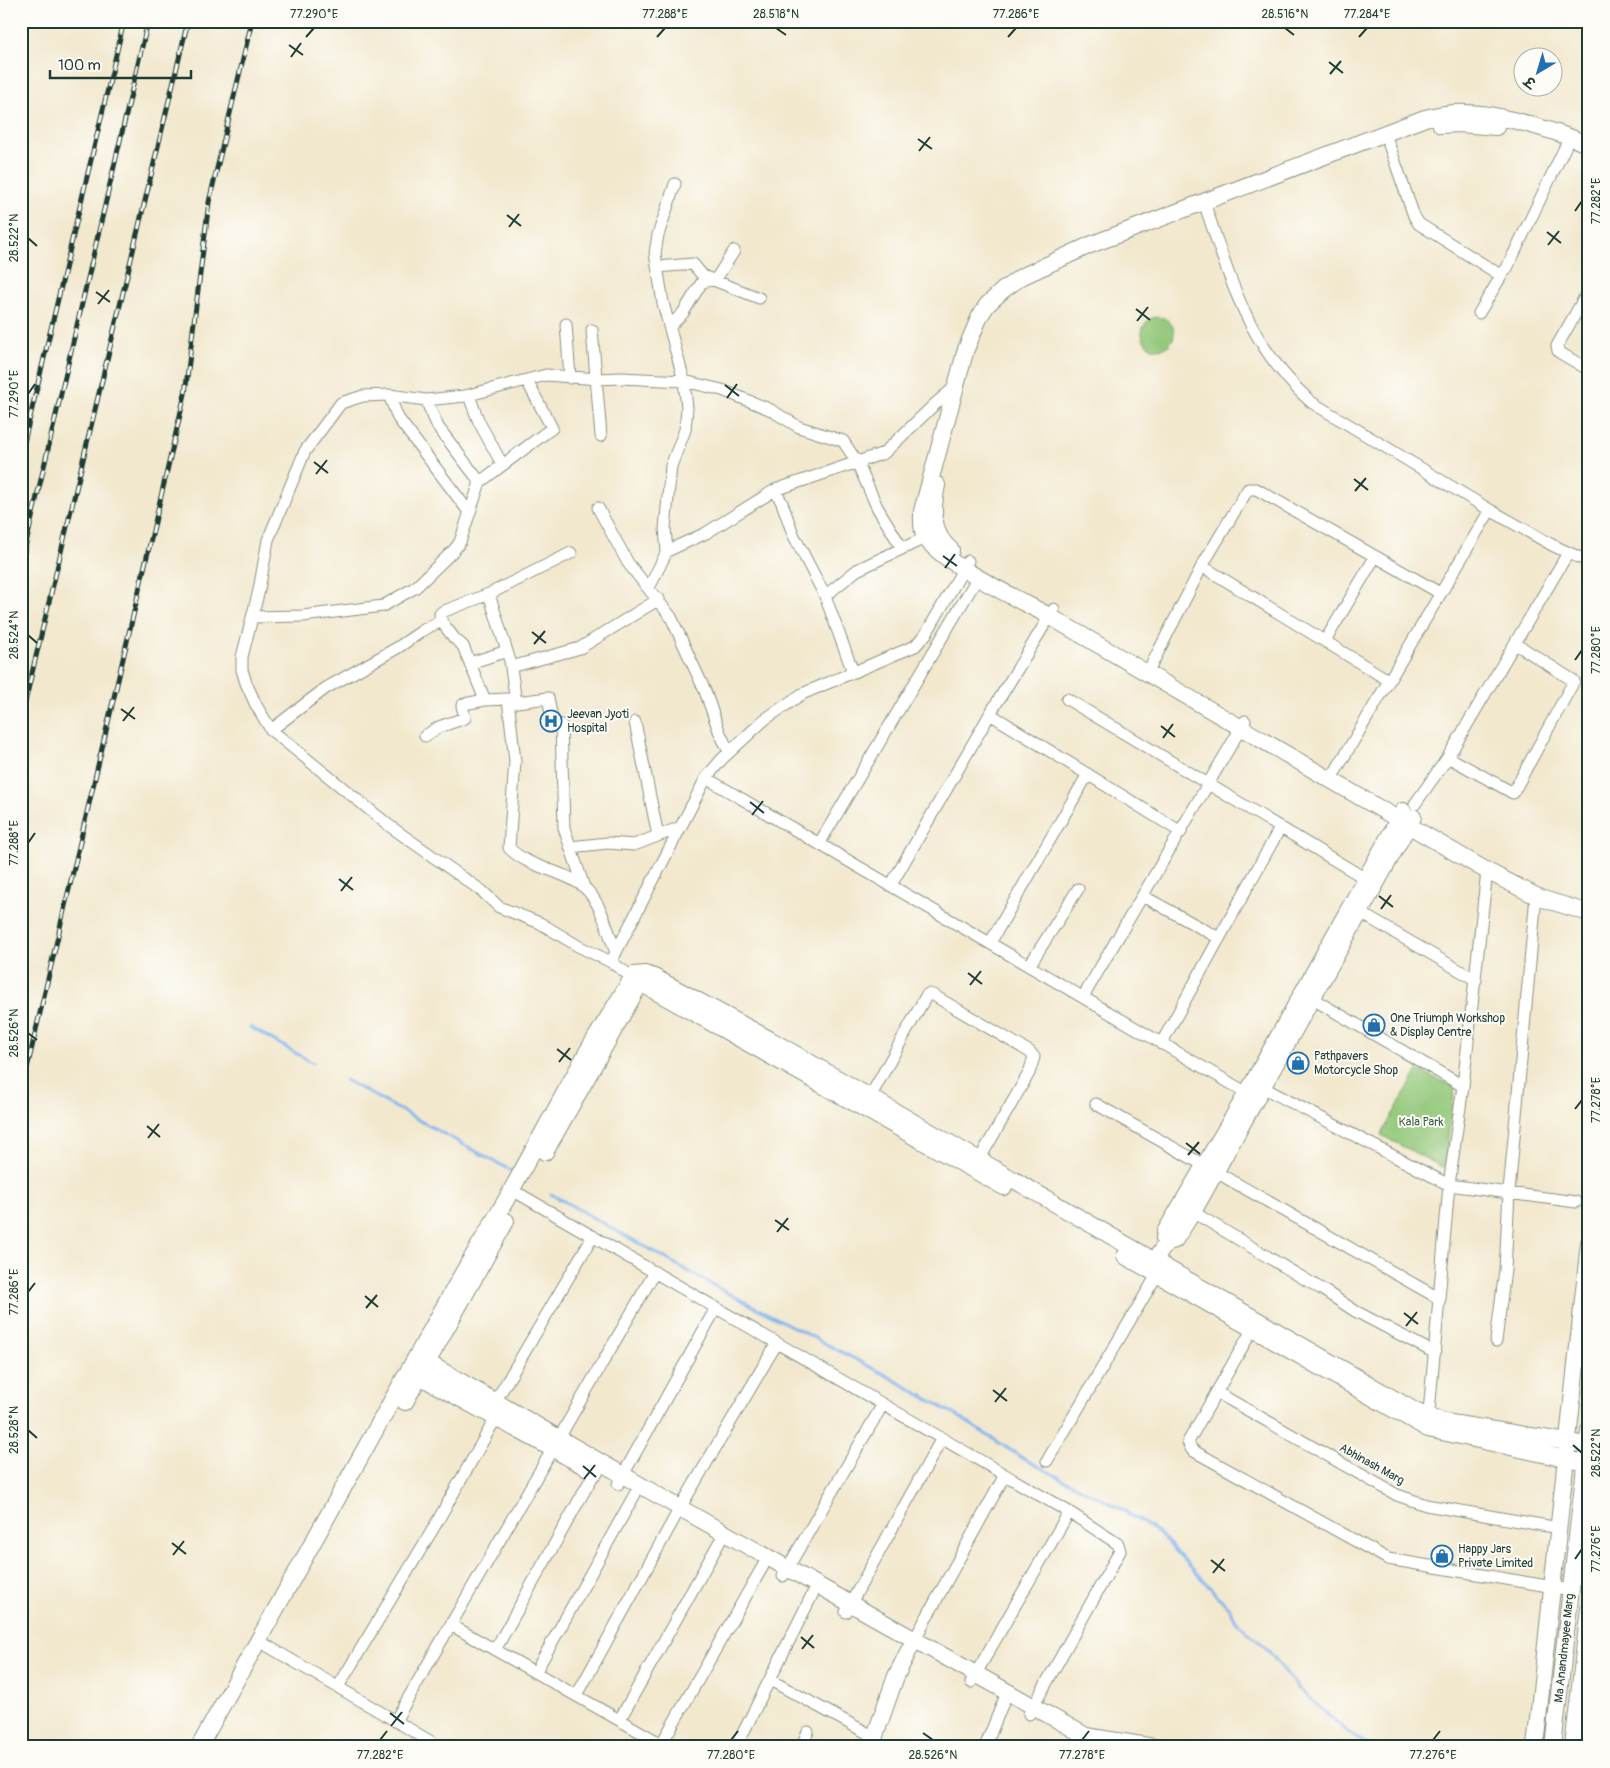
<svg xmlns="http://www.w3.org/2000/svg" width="1610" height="1768" font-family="Pangolin,'Playpen Sans Deva',sans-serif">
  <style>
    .green { fill: #92c779; stroke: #588256 }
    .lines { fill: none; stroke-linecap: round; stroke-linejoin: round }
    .stream { stroke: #82b5ef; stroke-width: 3 }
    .street-casing { stroke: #889281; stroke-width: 13 }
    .secondary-casing { stroke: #889281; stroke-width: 18 }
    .street { stroke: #fff; stroke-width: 11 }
    .secondary { stroke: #fff; stroke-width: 16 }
    .rail-casing { stroke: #1f3d34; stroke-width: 5 }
    .rail { stroke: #fdfcf7; stroke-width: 3; stroke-dasharray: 9; stroke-linecap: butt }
    .ticks { fill: none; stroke: #1f3d34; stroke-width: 2 }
    .labels { text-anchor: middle; stroke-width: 4; stroke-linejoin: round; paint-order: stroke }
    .poi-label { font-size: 12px; fill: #1f3d34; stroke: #fdfcf7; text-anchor: start }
    .park-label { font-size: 12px; fill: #3c6045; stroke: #fdfcf7 }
    .street-label { font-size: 12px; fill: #1f3d34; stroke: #fdfcf7 }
    .neatline { fill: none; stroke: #1f3d34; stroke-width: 2 }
    .ticks-label { font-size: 12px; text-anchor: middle; fill: #1f3d34 }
  </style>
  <rect width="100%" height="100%" fill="#fdfcf7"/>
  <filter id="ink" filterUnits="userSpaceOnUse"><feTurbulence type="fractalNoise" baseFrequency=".02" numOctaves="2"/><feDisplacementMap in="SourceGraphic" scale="10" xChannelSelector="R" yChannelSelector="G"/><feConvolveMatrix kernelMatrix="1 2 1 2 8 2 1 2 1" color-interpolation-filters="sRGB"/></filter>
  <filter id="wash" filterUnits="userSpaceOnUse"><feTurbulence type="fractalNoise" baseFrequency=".0096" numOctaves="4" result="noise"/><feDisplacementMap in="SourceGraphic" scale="20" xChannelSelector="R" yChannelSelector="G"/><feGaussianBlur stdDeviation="1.12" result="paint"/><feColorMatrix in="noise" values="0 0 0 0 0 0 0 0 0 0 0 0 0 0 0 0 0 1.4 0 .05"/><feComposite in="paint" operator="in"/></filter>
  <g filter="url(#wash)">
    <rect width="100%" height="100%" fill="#f2e8ce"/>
    <path class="green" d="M1142 333a16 16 0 1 1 32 0a16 16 0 1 1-32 0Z
      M1418,1070L1455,1087L1444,1168L1381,1135Z"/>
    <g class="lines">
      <path class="stream" d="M250,1027L313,1063
        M345,1080L514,1172
        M551,1194L722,1290L884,1374L961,1418L1024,1459L1123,1510L1159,1533L1229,1608L1238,1623L1267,1649L1299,1689L1350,1734L1376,1747"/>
    </g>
  </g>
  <g filter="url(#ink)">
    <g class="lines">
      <g class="street-casing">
        <path id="street" d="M1388,142L1414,216L1419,224L1497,273H1503L1507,268L1570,137
          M1204,202C1230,279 1248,346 1311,402L1490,510L1554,546L1589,562
          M657,267L693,264L703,276L759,298
          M1589,290L1557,346L1558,351L1562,354L1589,370
          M1479,313L1503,273
          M566,324L570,378
          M669,327L683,313L702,282L716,279L734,251
          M592,330L601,436
          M389,395L398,418L469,512
          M469,396L479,422L502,464
          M426,400L438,427L480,482
          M775,490L782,503L793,534L825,596L853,672
          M598,508L628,563L671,617L705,691L719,731L729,752
          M667,551L706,533L775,490L884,453L934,405L955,387
          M1202,566L1388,680
          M649,588L667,551L665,528L671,466L685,430L687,408L684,381L663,303L655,253L658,235L675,184
          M489,594L510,661L516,702
          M825,596L857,570L931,535
          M252,617L303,616L383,606L416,587L454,550L460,542L480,482L552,428L527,381
          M441,621L440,614L442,612L489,594L571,553
          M1325,641L1375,557
          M470,663L507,651
          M1151,666L1202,566L1248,489H1256L1440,593
          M511,667L580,648L659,599
          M1067,699L1371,882
          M509,703L548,698L553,724L561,725L564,828L584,887
          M990,714L1181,832
          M635,722L658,836
          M271,730L326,688L397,648L425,629L441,621L454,638L463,646L485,700L508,699L515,761L509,848C530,869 564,870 584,887C602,903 608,932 616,953
          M425,736L439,727L465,718L462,706L464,704L485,700
          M1448,757L1513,793L1574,681L1516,644
          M1335,772L1490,510
          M706,778L1254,1097
          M1415,804L1448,757L1568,553
          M819,844L978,577
          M570,847L608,843L634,845L681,827
          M891,885L990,714L1054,609
          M1143,896L1219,938
          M1359,912L1476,980
          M990,943L1088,774
          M614,956L706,778L722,759L764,720L802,694L915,646L926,634L968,561
          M1029,966L1078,889
          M639,982L611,962L578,946L540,923L499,907L482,891L391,827L271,730L256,705L246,683L242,670V657L259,590L268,540L305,451L341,403L363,396L389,395L426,400L465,396L546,375L598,379L621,378L684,381L722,390L769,409L799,427L843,441L857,462L877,507L902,548
          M1083,997L1245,721
          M1311,998L1463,1086
          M1161,1044L1280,828
          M1264,1088L1449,1185L1576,1202
          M870,1097L926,996L928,994L933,995L1030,1052L1034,1057L1029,1073L979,1160
          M1096,1104L1440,1299
          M521,1195L1069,1512L1118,1544L1120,1551L1029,1714
          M1193,1212L1323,1290L1355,1311L1435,1353
          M1252,1330L1188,1442L1192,1450L1388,1559L1571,1590
          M1496,1341L1505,1270L1509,1192L1536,896
          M1216,1392L1397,1495L1426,1505L1559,1528
          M495,1402L593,1236
          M1428,1424L1449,1185L1463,1086L1487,871
          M1047,1461L1161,1268
          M618,1484L716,1308
          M783,1576L883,1404
          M846,1612L942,1438
          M451,1625L667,1747
          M259,1641L440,1747
          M912,1644L1005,1475
          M495,1650L595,1472
          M536,1671L635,1494
          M770,1680L867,1733
          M971,1682L1069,1512
          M338,1687L433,1529L497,1416
          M577,1695L680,1508L777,1343
          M620,1719L720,1541
          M395,1721L655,1272
          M662,1743L763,1566
          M736,1747L813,1593
          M801,1747L808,1732
          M985,1747L1004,1700"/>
      </g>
      <g class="secondary-casing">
        <path id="secondary" d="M1441,125L1461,124L1496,127
          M1589,145C1559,132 1498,113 1466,113C1452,112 1438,115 1425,118L1090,245L1021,277L1003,290L987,305L980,316L966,349L922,511C922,520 921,530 926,538C940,562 1022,601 1049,616L1487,871L1540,898L1589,913
          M937,485C932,509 931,534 951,550
          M545,1152L638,987L644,985L1004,1187
          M1166,1243L1164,1238L1165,1232L1247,1093L1403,811
          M1125,1256L1428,1429L1585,1463
          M1150,1268L1166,1243L1175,1240L1193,1212L1413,817
          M418,1357L680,1508L1086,1736L1154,1747
          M410,1371L595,1472
          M405,1402L506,1221
          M199,1747L464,1271L506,1200L587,1052L634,975L645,974L654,977L769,1039L1417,1412L1445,1422L1587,1445
          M871,1747L896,1676L910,1648
          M1535,1747L1589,1243
          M1553,1747L1589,1431
          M1573,1747L1589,1608"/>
      </g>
      <use href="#street" class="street"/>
      <use href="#secondary" class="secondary"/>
      <g class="rail-casing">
        <path id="rail" d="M21,455L124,21
          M21,565L148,21
          M21,719L188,21
          M21,1094L185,394L209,202L252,21"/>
      </g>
      <use href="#rail" class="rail"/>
    </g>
  </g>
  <path class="ticks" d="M776,28L786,35M1285,28L1294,35M306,37L314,28M657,37L665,28M1008,37L1016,28M1359,37L1367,28M289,45L303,55M291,57L301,43M1329,62L1343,73M1330,74L1341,61M918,139L932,149M919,151L930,137M1575,211L1582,201M507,215L521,226M509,227L519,214M1547,232L1561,243M28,238L37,246M1548,245L1559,231M96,292L110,302M98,304L109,290M1136,309L1150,320M1137,321L1148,307M725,385L739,396M28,394L35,384M727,398L737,384M314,462L328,473M316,474L327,460M1354,479L1368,490M1355,491L1366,478M943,556L957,566M945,568L955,554M532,632L546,643M28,635L37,643M534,644L545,631M1575,660L1582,650M121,709L135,719M123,721L134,707M1161,726L1175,737M1163,738L1173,724M750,802L764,813M752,815L763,801M28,843L35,833M339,879L353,890M341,891L352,877M1379,896L1393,907M1381,909L1391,895M968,973L982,984M970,985L981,971M28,1033L37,1040M557,1049L571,1060M559,1062L570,1048M1575,1109L1582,1100M147,1126L160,1137M148,1138L159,1124M1186,1143L1200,1154M1188,1155L1199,1142M775,1220L789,1230M777,1232L788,1218M28,1292L35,1283M365,1296L378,1307M366,1308L377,1295M1404,1313L1418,1324M1406,1326L1417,1312M993,1390L1007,1401M995,1402L1006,1388M28,1430L37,1438M1573,1445L1582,1453M583,1466L596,1477M584,1479L595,1465M172,1543L186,1554M173,1555L184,1541M1575,1559L1582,1549M1211,1560L1225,1571M1213,1573L1224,1559M801,1637L814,1648M802,1649L813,1635M390,1713L404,1724M391,1726L402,1712M923,1733L933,1740M380,1740L387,1731M731,1740L738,1731M1082,1740L1089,1731M1433,1740L1440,1731"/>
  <defs>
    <g id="hospital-ring" transform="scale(1.125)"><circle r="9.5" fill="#fdfcf7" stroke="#1f6fb2" stroke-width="1.5"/><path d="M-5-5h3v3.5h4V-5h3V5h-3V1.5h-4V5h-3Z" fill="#1f6fb2"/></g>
    <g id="shop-ring" transform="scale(1.125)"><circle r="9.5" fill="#fdfcf7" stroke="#1f6fb2" stroke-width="1.5"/><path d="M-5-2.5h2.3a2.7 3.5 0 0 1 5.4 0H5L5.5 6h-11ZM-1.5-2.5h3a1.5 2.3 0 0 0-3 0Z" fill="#1f6fb2"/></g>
  </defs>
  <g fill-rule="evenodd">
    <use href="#hospital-ring" x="551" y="721"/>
    <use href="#shop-ring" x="1374" y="1025"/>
    <use href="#shop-ring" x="1298" y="1063"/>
    <use href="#shop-ring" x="1442" y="1556"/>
  </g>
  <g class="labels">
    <g class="poi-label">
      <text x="567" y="718">Jeevan Jyoti<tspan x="567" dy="14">Hospital</tspan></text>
      <text x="1390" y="1022">One Triumph Workshop<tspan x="1390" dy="14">&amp; Display Centre</tspan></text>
      <text x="1314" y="1060">Pathpavers<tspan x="1314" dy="14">Motorcycle Shop</tspan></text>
      <text x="1458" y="1553">Happy Jars<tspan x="1458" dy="14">Private Limited</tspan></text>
    </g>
    <g class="park-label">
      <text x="1421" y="1126">Kala Park</text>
    </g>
    <g class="street-label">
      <text transform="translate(1372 1464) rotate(29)" y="4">Abhinash Marg</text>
      <text transform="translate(1564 1648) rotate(-84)" y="4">Ma Anandmayee Marg</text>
    </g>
  </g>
  <rect width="1610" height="1768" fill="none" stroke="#fdfcf7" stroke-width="55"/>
  <g transform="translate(1538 72) rotate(218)"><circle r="24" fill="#fdfcf7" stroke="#a4b0a9"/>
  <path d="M0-4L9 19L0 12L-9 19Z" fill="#1f6fb2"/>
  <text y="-8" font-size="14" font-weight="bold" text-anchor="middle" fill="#1f3d34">उ</text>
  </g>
  <path d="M50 70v8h141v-8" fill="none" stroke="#1f3d34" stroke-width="2.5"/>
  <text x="58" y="70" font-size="15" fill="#1f3d34" stroke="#fdfcf7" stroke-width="4" paint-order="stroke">100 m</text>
  <rect x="28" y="28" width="1554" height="1712" class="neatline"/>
  <g class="ticks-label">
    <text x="314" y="18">77.290°E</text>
    <text x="665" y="18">77.288°E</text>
    <text x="776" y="18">28.518°N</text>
    <text x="1016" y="18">77.286°E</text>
    <text x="1285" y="18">28.516°N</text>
    <text x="1367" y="18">77.284°E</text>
    <text transform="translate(1596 201) rotate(-90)" y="4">77.282°E</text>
    <text transform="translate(14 238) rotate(-90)" y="4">28.522°N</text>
    <text transform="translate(14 394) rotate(-90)" y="4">77.290°E</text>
    <text transform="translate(14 635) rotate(-90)" y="4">28.524°N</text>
    <text transform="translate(1596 650) rotate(-90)" y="4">77.280°E</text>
    <text transform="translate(14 843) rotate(-90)" y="4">77.288°E</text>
    <text transform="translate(14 1033) rotate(-90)" y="4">28.526°N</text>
    <text transform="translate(1596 1100) rotate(-90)" y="4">77.278°E</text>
    <text transform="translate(14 1292) rotate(-90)" y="4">77.286°E</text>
    <text transform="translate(14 1430) rotate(-90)" y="4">28.528°N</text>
    <text transform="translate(1596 1453) rotate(-90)" y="4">28.522°N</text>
    <text transform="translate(1596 1549) rotate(-90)" y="4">77.276°E</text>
    <text x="380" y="1759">77.282°E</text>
    <text x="731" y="1759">77.280°E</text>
    <text x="933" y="1759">28.526°N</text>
    <text x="1082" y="1759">77.278°E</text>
    <text x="1433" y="1759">77.276°E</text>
  </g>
</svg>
